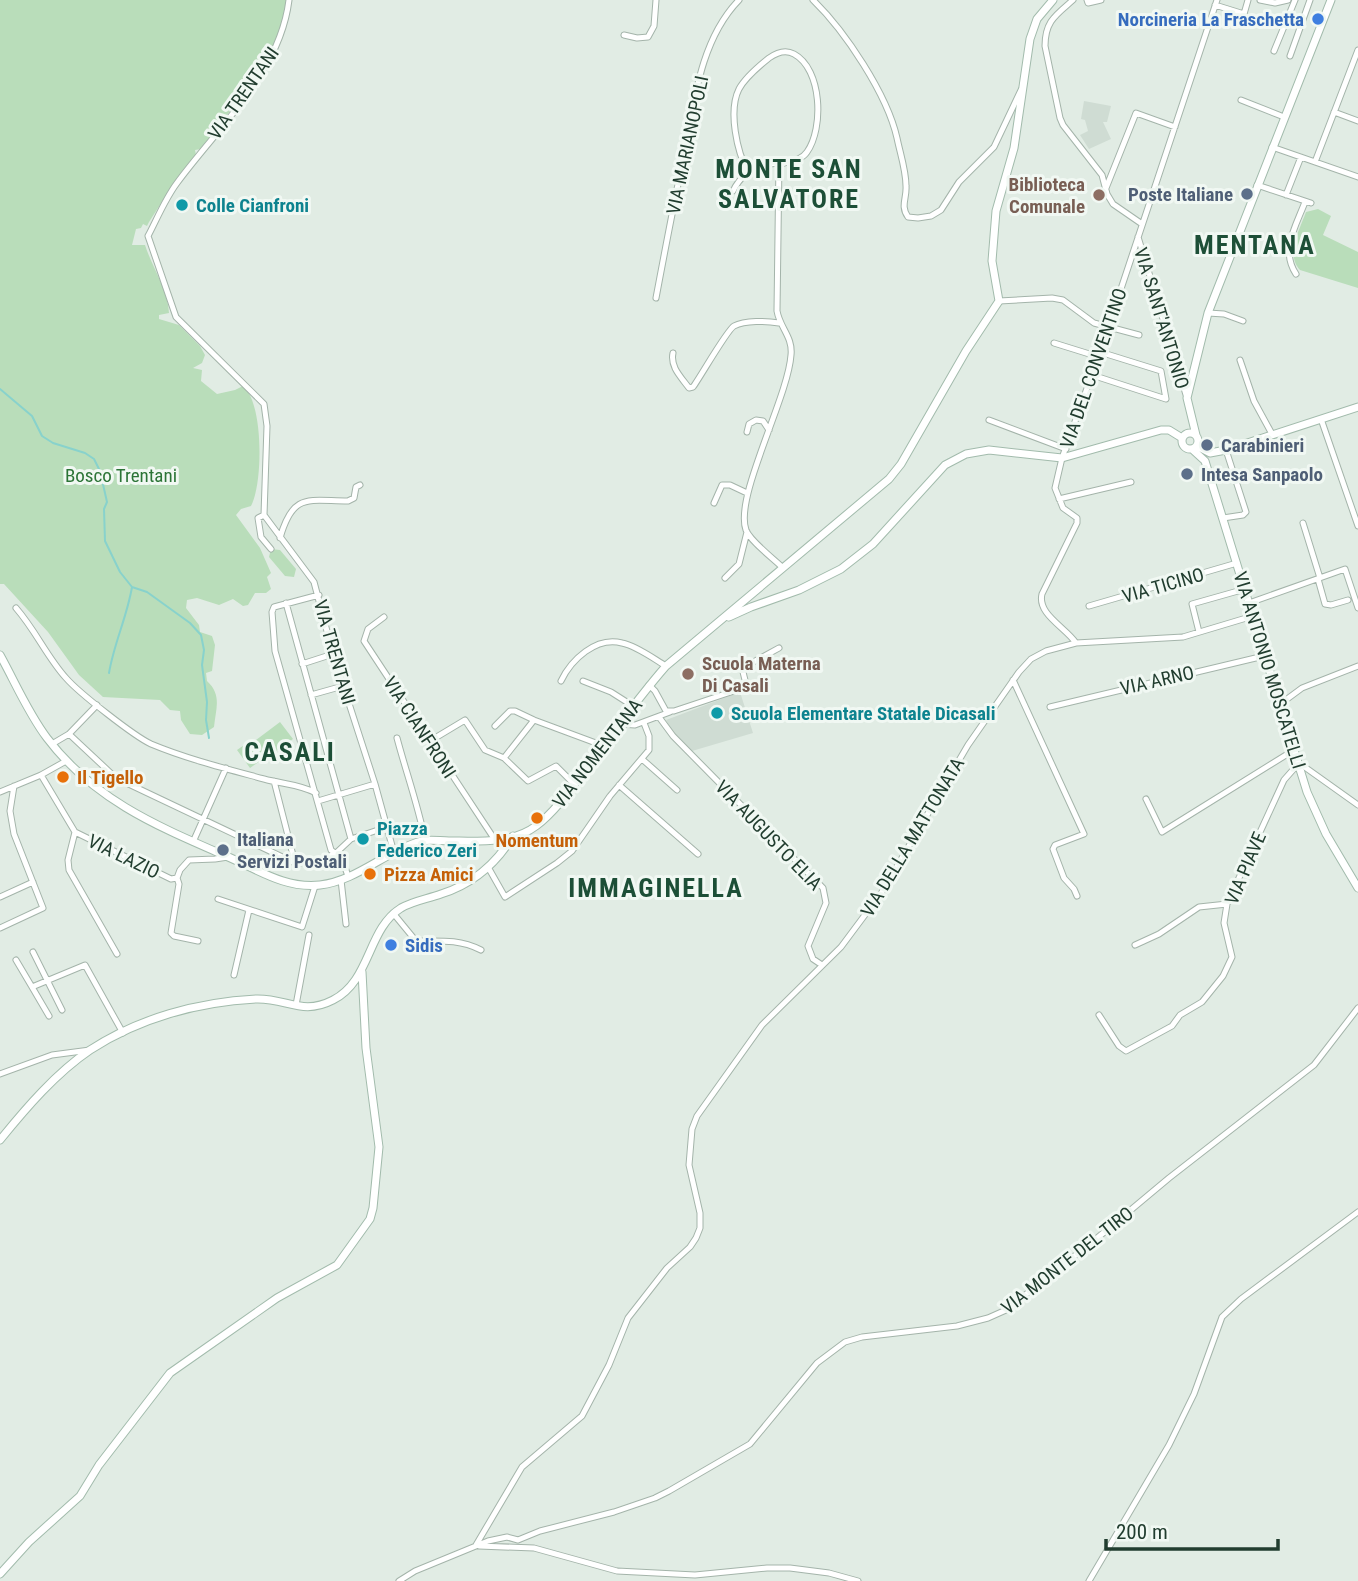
<svg xmlns="http://www.w3.org/2000/svg" width="1358" height="1581" font-family="'Roboto Condensed',sans-serif">
  <style>
    .built { fill: #cfdcd3 }
    .green { fill: #b9ddba }
    .lines { fill: none; stroke-linecap: round; stroke-linejoin: round }
    .stream { stroke: #88d2cc; stroke-width: 2 }
    .street-casing { stroke: #a4b4aa; stroke-width: 7 }
    .secondary-casing { stroke: #a2bbac; stroke-width: 9 }
    .street { stroke: #fff; stroke-width: 5 }
    .secondary { stroke: #fff; stroke-width: 7 }
    .shop-dot { fill: #3f7fe0; stroke: #f1f8f3; stroke-width: 2.5 }
    .service-dot { fill: #5c6f8a; stroke: #f1f8f3; stroke-width: 2.5 }
    .education-dot { fill: #8d6e63; stroke: #f1f8f3; stroke-width: 2.5 }
    .culture-dot { fill: #0f9aa8; stroke: #f1f8f3; stroke-width: 2.5 }
    .food-dot { fill: #e8710a; stroke: #f1f8f3; stroke-width: 2.5 }
    .labels { text-anchor: middle; stroke-width: 6; stroke-linejoin: round; paint-order: stroke }
    .shop-label { font-size: 19px; font-weight: bold; fill: #366cbe; stroke: #f1f8f3; text-anchor: end }
    .street-label { font-size: 19px; fill: #213d2f; stroke: #f1f8f3 }
    .education-label { font-size: 19px; font-weight: bold; fill: #785e54; stroke: #f1f8f3; text-anchor: end }
    .service-label { font-size: 19px; font-weight: bold; fill: #4e5e75; stroke: #f1f8f3; text-anchor: start }
    .culture-label { font-size: 19px; font-weight: bold; fill: #0d838f; stroke: #f1f8f3; text-anchor: start }
    .park-label { font-size: 19px; fill: #2b7436; stroke: #f1f8f3 }
    .food-label { font-size: 19px; font-weight: bold; fill: #c56008; stroke: #f1f8f3; text-anchor: start }
    .district-label { font-size: 26px; font-weight: bold; letter-spacing: 2px; fill: #1d4f37; stroke: #f1f8f3 }
  </style>
  <rect width="100%" height="100%" fill="#e1ece4"/>
  <path class="built" d="M1084,101L1111,106L1107,122H1103L1111,139L1089,149L1080,135L1088,131L1085,120L1081,119Z
    M740,692L753,733L692,751L673,733L666,720Z"/>
  <path class="green" d="M0,0H286L281,32L270,53L245,92L241,94L240,98L201,149L195,150L196,155L174,183L149,222L147,226L143,224L141,228L136,229L132,245H145C152,267 168,290 169,313L159,315V319L179,325L200,346L205,355L202,363L193,368L202,370L201,381L217,394L235,390L243,386C264,403 263,484 251,506L241,509L236,515L260,548L271,573L267,577L271,589L266,593H255L248,605L243,606L233,599L219,605L197,598L187,600L186,608L199,625L200,632L212,636L215,645L212,671L206,673L207,681C222,695 216,708 214,727L202,735L190,734L181,720L180,711L170,710L160,700L103,697L79,675L48,632L4,584H0Z
    M1318,209L1331,216L1323,235L1358,252V288L1300,270C1285,254 1300,229 1306,212Z
    M271,549L280,550L296,569L294,577L285,576L269,557Z
    M280,722L293,739L264,760L252,743Z
    M247,743L260,761L250,768L237,750Z"/>
  <g class="lines">
    <path class="stream" d="M0,389L32,416L42,436L53,443L85,453L94,459L100,471L107,502L104,509L105,541L120,572L132,587L147,592L190,623L201,635L204,650L202,665L207,702L206,720L209,738
      M109,673C114,643 127,617 132,587"/>
    <g class="street-casing">
      <path id="street" d="M289,0C280,73 218,127 177,183C165,199 157,219 148,236L176,317L264,404L267,426L264,515L314,582L333,654L375,784L394,853
        M813,0C845,31 887,94 897,138C900,153 906,170 906,186C907,198 900,206 908,217L918,218L931,216L941,210L959,182L994,147L1021,90
        M1073,0C1056,15 1045,21 1045,46L1060,118L1063,125L1102,175L1107,194L1113,204L1142,224
        M1087,0L1088,3L1101,0
        M1260,0L1275,3L1288,0
        M1215,5L1244,14L1248,0
        M624,35L637,38L648,37L654,26L656,0
        M1274,51L1295,0
        M1290,56L1310,0
        M1241,100L1284,117
        M1334,112L1358,121
        M1272,147L1358,177
        M779,160L777,311C780,328 793,337 791,355C788,398 734,497 746,530C750,541 774,559 783,568
        M1315,162L1358,50
        M748,172C737,152 728,111 739,89C745,78 759,66 769,58C776,53 785,49 794,54C822,69 824,128 807,152C801,161 788,161 779,165
        M1257,185L1311,203
        M1106,188L1136,113L1175,127
        M733,191C742,172 758,164 779,163
        M1286,195L1301,157
        M1138,237L1187,398
        M1296,274C1280,250 1296,226 1305,202
        M656,298C665,250 674,203 684,155C694,103 700,40 739,0
        M999,301L1052,298L1063,300L1094,323L1139,335
        M1208,313L1224,314L1243,321
        M1054,343L1099,357
        M673,353C670,367 681,377 689,388L693,387C701,376 727,330 734,326C745,320 767,321 779,323
        M1240,360L1254,401L1272,434
        M1092,375L1166,399L1161,371L1100,352
        M1321,419L1358,526
        M989,420L1066,449
        M747,432L749,424L756,420L763,421L769,430
        M1059,499L1131,482
        M714,503L722,485H730L747,493
        M264,515L258,518L261,537L271,549
        M1223,518L1243,515L1246,512L1226,450
        M1303,523L1320,578
        M280,538C293,492 308,501 348,501L354,498L356,487L360,485
        M725,578L739,564L747,532
        M1318,579L1325,604L1331,605L1348,600
        M319,595L274,607L272,612L275,651L331,850L342,859L348,876
        M286,603L351,839
        M1249,603L1345,569L1358,608
        M1089,606L1237,563
        M16,608C36,631 47,657 66,678C79,693 134,736 151,744C187,759 227,769 264,779C282,784 299,784 316,793
        M384,617L368,629L364,641L495,840
        M1199,632L1192,604L1245,589
        M1076,643C1065,627 1037,614 1042,594L1077,523V518L1063,508L1055,488L1062,458L1100,352L1217,0
        M302,664L333,654
        M1013,680L1084,834L1055,845L1053,849L1064,878L1074,889L1077,896
        M561,681C571,660 596,636 622,643C637,646 654,659 666,666
        M583,681L611,692L633,706
        M649,685L655,691L666,711H674L743,688L746,684L743,672L746,666L779,648
        M311,695L343,686
        M1279,705L1302,688L1358,666
        M1050,707L1264,656
        M659,717L673,736L823,888L826,903L808,946L813,959L822,965
        M620,724L635,725L670,712
        M495,726L510,711H515L534,720L604,746
        M69,734L116,778L295,863L317,862L336,853L351,839L387,827
        M397,738C406,772 418,805 425,840
        M430,741L465,720L485,750L504,758L534,720
        M52,744L69,734L97,705
        M504,758L528,781L556,766L575,785
        M642,759L677,790
        M41,775L75,832L171,879L177,878
        M274,781L295,863
        M619,785L698,854
        M0,792L41,775L66,761
        M1146,799L1162,832L1294,750
        M318,801L375,784
        M75,832L68,860L69,870L117,954
        M193,842L226,768
        M488,867L505,897L557,863L572,851L610,796L649,750V736L644,723
        M341,880L346,924
        M0,897L33,882
        M218,899L302,927L315,886
        M393,913L416,941C440,941 459,939 481,950
        M0,928L43,908L14,834L10,811L14,786
        M198,941L174,936L171,933L179,884L177,878L180,870L189,860L215,859L228,857
        M1135,945L1159,934L1199,907L1227,904
        M33,952L62,1010
        M16,960L32,987
        M234,975L249,910
        M296,1005L309,935
        M1099,1015L1119,1046L1126,1051L1172,1026L1180,1015L1202,1002L1223,976L1232,957L1224,923L1227,904L1284,780L1299,763L1358,805
        M49,1016L32,987L85,965L123,1033
        M0,1074L52,1055L90,1050
        M476,1545L522,1467L582,1416L609,1365L628,1318L667,1268L690,1247L696,1238L700,1228V1213L689,1165L692,1129L697,1116L762,1025L841,947L882,892L968,745L1019,672L1031,659L1046,651L1076,643L1183,637L1253,616
        M479,1546L534,1548L617,1571L695,1575L767,1568H790L829,1573L858,1581
        M399,1581L415,1571L488,1541L507,1537L518,1540L540,1531L614,1512L655,1498L669,1491L750,1444L817,1363L845,1342L862,1337L957,1326L988,1318L1006,1310L1096,1239L1169,1178L1314,1065L1358,1008
        M1089,1581L1169,1445L1194,1394L1222,1317L1241,1299L1358,1212"/>
    </g>
    <g class="secondary-casing">
      <path id="secondary" d="M1182 441a8 8 0 1 1 16 0a8 8 0 1 1-16 0Z
        M1196,435L1187,398L1208,313L1331,0
        M1197,446L1210,453L1226,450L1358,407
        M1193,450L1205,461L1307,792L1326,834L1358,888
        M729,617L751,607L799,590L841,569L873,544L945,465L966,454L989,450L1062,458L1161,430H1169L1182,438
        M0,655C15,682 28,713 47,738C94,800 157,826 226,856C257,869 285,889 320,885C357,881 387,850 422,841C430,839 440,841 449,841C477,841 512,844 536,826C557,810 572,787 588,766C613,733 638,698 666,666L889,479L901,464L966,351L999,301L992,261L996,211L1014,148L1030,39L1037,19L1053,0
        M0,1140C26,1108 56,1073 90,1050C139,1018 198,1002 256,999C287,998 302,1016 333,1000C371,981 367,929 401,908C413,901 427,899 441,894C473,884 496,864 513,836
        M0,1574L29,1542L80,1496L99,1465L170,1373L277,1298L337,1265L370,1219L373,1208L379,1147L366,1048L362,972"/>
    </g>
    <use href="#street" class="street"/>
    <use href="#secondary" class="secondary"/>
  </g>
  <g class="shop-dot">
    <circle cx="1318" cy="19" r="7"/>
    <circle cx="391" cy="945" r="7"/>
  </g>
  <g class="service-dot">
    <circle cx="1247" cy="194" r="7"/>
    <circle cx="1207" cy="445" r="7"/>
    <circle cx="1187" cy="474" r="7"/>
    <circle cx="223" cy="850" r="7"/>
  </g>
  <g class="education-dot">
    <circle cx="1099" cy="195" r="7"/>
    <circle cx="688" cy="674" r="7"/>
  </g>
  <g class="culture-dot">
    <circle cx="182" cy="205" r="7"/>
    <circle cx="717" cy="713" r="7"/>
    <circle cx="363" cy="839" r="7"/>
  </g>
  <g class="food-dot">
    <circle cx="63" cy="777" r="7"/>
    <circle cx="537" cy="818" r="7"/>
    <circle cx="370" cy="874" r="7"/>
  </g>
  <g class="labels">
    <g class="shop-label">
      <text x="1304" y="26">Norcineria La Fraschetta</text>
      <text x="405" y="952" text-anchor="start">Sidis</text>
    </g>
    <g class="street-label">
      <text transform="translate(243 93) rotate(-55)" y="7">VIA TRENTANI</text>
      <text transform="translate(687 145) rotate(-78)" y="7">VIA MARIANOPOLI</text>
      <text transform="translate(1162 318) rotate(73)" y="7">VIA SANT'ANTONIO</text>
      <text transform="translate(1093 368) rotate(-71)" y="7">VIA DEL CONVENTINO</text>
      <text transform="translate(1163 585) rotate(-16)" y="7">VIA TICINO</text>
      <text transform="translate(335 652) rotate(74)" y="7">VIA TRENTANI</text>
      <text transform="translate(1270 670) rotate(73)" y="7">VIA ANTONIO MOSCATELLI</text>
      <text transform="translate(1157 680) rotate(-13)" y="7">VIA ARNO</text>
      <text transform="translate(420 727) rotate(57)" y="7">VIA CIANFRONI</text>
      <text transform="translate(597 753) rotate(-52)" y="7">VIA NOMENTANA</text>
      <text transform="translate(769 835) rotate(46)" y="7">VIA AUGUSTO ELIA</text>
      <text transform="translate(912 837) rotate(-59)" y="7">VIA DELLA MATTONATA</text>
      <text transform="translate(124 856) rotate(26)" y="7">VIA LAZIO</text>
      <text transform="translate(1245 868) rotate(-67)" y="7">VIA PIAVE</text>
      <text transform="translate(1067 1260) rotate(-38)" y="7">VIA MONTE DEL TIRO</text>
    </g>
    <g class="education-label">
      <text x="1085" y="191">Biblioteca<tspan x="1085" dy="22">Comunale</tspan></text>
      <text x="702" y="670" text-anchor="start">Scuola Materna<tspan x="702" dy="22">Di Casali</tspan></text>
    </g>
    <g class="service-label">
      <text x="1233" y="201" text-anchor="end">Poste Italiane</text>
      <text x="1221" y="452">Carabinieri</text>
      <text x="1201" y="481">Intesa Sanpaolo</text>
      <text x="237" y="846">Italiana<tspan x="237" dy="22">Servizi Postali</tspan></text>
    </g>
    <g class="culture-label">
      <text x="196" y="212">Colle Cianfroni</text>
      <text x="731" y="720">Scuola Elementare Statale Dicasali</text>
      <text x="377" y="835">Piazza<tspan x="377" dy="22">Federico Zeri</tspan></text>
    </g>
    <g class="park-label">
      <text x="121" y="482">Bosco Trentani</text>
    </g>
    <g class="food-label">
      <text x="77" y="784">Il Tigello</text>
      <text x="537" y="847" text-anchor="middle">Nomentum</text>
      <text x="384" y="881">Pizza Amici</text>
    </g>
    <g class="district-label">
      <text x="789" y="178">MONTE SAN<tspan x="789" dy="30">SALVATORE</tspan></text>
      <text x="1255" y="254">MENTANA</text>
      <text x="290" y="761">CASALI</text>
      <text x="656" y="897">IMMAGINELLA</text>
    </g>
  </g>
  <path d="M1106 1539v10h172v-10" fill="none" stroke="#213d2f" stroke-width="3.5"/>
  <text x="1116" y="1539" font-size="21" fill="#213d2f" stroke="#f1f8f3" stroke-width="5" paint-order="stroke">200 m</text>
</svg>
